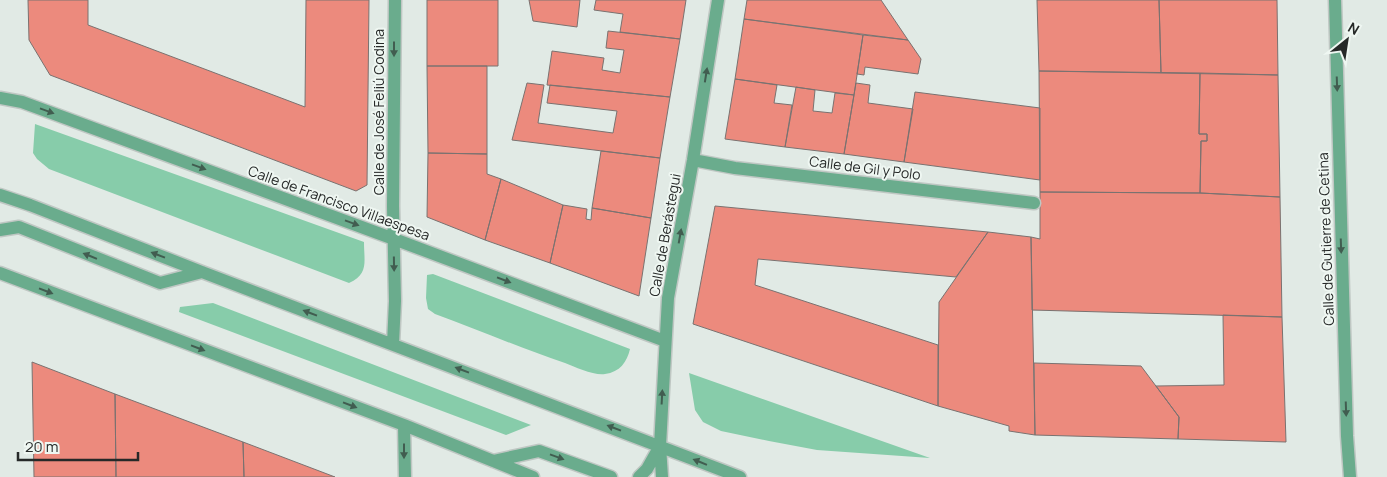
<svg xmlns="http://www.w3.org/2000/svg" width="1387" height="477" font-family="Manrope,sans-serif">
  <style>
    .green { fill: #87ccaa }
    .building { fill: #ec8a7d; stroke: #7a7270 }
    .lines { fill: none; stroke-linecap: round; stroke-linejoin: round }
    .minor-casing { stroke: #bfc7c3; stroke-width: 15 }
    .minor { stroke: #6aac8d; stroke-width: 12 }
    .oneway { fill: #415d50 }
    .labels { text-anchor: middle; stroke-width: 4; stroke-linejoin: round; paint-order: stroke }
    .street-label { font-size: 14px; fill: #262928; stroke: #eff7f2 }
  </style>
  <rect width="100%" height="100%" fill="#e1eae5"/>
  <path class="green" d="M35,124L364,242C364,262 369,274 349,283L49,169L37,159L33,153Z
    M433,274L630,349C627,362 620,372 605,374C595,376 575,367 565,363C521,348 478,330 435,314L428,309L426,298L427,275Z
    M213,303L531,425L506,435L179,312L180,307Z
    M689,373L930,458L817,450L769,441L721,431L703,422L695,410Z"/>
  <path class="building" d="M28,0H88V25L305,107L306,0H369L367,185L356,191L50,75L29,40Z
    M427,0H498V66H427Z
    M529,0H580L577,27L533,21Z
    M596,0H686L680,39L620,32L623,14L594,10Z
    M747,0H881L908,40L744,19Z
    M1037,0H1159L1161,73L1039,71Z
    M1159,0H1277L1278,75L1161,73Z
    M744,19L863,35L854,95L735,79Z
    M608,31L680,39L670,97L547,85L552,51L604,58L602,70L620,73L624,50L606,48Z
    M863,35L908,40L921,59L918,74L865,67L864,75L857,74Z
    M427,66H487V154L428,153Z
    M1039,71L1200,73L1199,134H1207V141H1201L1200,193L1040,192Z
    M1200,73L1278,75L1280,197L1200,193L1201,141H1207V134H1199Z
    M735,79L777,85L774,103L792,105L785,147L725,139Z
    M527,83L544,85L538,123L613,133L617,111L547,103L550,85L670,97L660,158L512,140Z
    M856,83L870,85L868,103L913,109L904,162L844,154Z
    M796,87L815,90L813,111L832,113L835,93L854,95L844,154L785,147Z
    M915,92L1040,108V180L904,162Z
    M601,151L660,158L651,218L592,208Z
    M428,153L487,154V174L501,179L485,240L427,217Z
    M501,179L563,205L550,263L485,240Z
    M1040,192L1200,193L1280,197L1282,317L1032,310L1031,237L1040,239Z
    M563,205L587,209L586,219L591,220L592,208L651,218L639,296L550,263Z
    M715,206L988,232L956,277L758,259L755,285L938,345V406L693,324Z
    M988,232L1031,237L1035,435L1009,431V426L938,406L939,302Z
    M1223,315L1282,317L1286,442L1178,439L1179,417L1156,386L1224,385Z
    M32,362L115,394L116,477H34Z
    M1034,363L1141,366L1179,417L1178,439L1035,435Z
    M115,394L243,442L244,477H116Z
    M243,442L335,477H244Z"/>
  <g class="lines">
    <g class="minor-casing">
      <path id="minor" d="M1335,0L1347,436L1350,477
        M0,98L22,102L394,239L665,341
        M693,160L735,168L1034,203
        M0,195L30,205L202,272L740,477
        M0,230L19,227L160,283L202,272
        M0,273L404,425L533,477
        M393,344L395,301L393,206L395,0
        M404,425L405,477
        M493,461L539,451L611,477
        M639,477L647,469L660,446
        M662,477L660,446L668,298L693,160L718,0"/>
    </g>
    <use href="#minor" class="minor"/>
  </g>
  <defs><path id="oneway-solid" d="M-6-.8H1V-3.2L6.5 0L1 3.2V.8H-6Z" transform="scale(1.25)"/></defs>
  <g class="oneway">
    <use href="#oneway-solid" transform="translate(394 49) rotate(90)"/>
    <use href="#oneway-solid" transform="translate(706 75) rotate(-81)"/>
    <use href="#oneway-solid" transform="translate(1337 84) rotate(88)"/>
    <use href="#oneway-solid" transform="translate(47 111) rotate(20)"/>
    <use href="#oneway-solid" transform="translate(199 167) rotate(20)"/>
    <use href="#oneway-solid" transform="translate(352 223) rotate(20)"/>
    <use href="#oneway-solid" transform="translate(680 236) rotate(-80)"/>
    <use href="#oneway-solid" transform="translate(1341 246) rotate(88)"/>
    <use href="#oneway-solid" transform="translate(158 255) rotate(-159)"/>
    <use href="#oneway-solid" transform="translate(90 256) rotate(-158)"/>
    <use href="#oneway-solid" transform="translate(394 264) rotate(89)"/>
    <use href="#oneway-solid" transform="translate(504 280) rotate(21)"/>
    <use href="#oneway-solid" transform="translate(46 291) rotate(21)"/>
    <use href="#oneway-solid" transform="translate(310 313) rotate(-159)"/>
    <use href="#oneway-solid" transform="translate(198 348) rotate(21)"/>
    <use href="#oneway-solid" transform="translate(462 370) rotate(-159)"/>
    <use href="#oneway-solid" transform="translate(662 397) rotate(-87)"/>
    <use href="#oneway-solid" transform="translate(350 405) rotate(21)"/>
    <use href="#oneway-solid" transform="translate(1346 409) rotate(88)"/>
    <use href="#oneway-solid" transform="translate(614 428) rotate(-159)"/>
    <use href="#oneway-solid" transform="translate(404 451) rotate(90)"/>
    <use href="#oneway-solid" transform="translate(557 457) rotate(20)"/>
    <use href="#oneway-solid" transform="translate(700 462) rotate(-158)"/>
  </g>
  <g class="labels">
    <g class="street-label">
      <text transform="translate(379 112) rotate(-90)" y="5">Calle de José Feliú Codina</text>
      <text transform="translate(865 168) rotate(7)" y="5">Calle de Gil y Polo</text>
      <text transform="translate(339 203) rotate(20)" y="5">Calle de Francisco Villaespesa</text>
      <text transform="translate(665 235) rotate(-80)" y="5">Calle de Berástegui</text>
      <text transform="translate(1326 239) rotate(-92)" y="5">Calle de Gutierre de Cetina</text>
    </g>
  </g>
  <g transform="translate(1347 40) rotate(30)" stroke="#eff7f2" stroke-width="4" paint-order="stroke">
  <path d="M0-4L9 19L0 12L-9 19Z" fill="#262928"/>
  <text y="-8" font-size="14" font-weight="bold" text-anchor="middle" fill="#262928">N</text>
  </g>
  <path d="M18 452v8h120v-8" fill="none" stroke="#262928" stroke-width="2.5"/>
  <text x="25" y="452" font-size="15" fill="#262928" stroke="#eff7f2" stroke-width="4" paint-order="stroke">20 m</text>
</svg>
